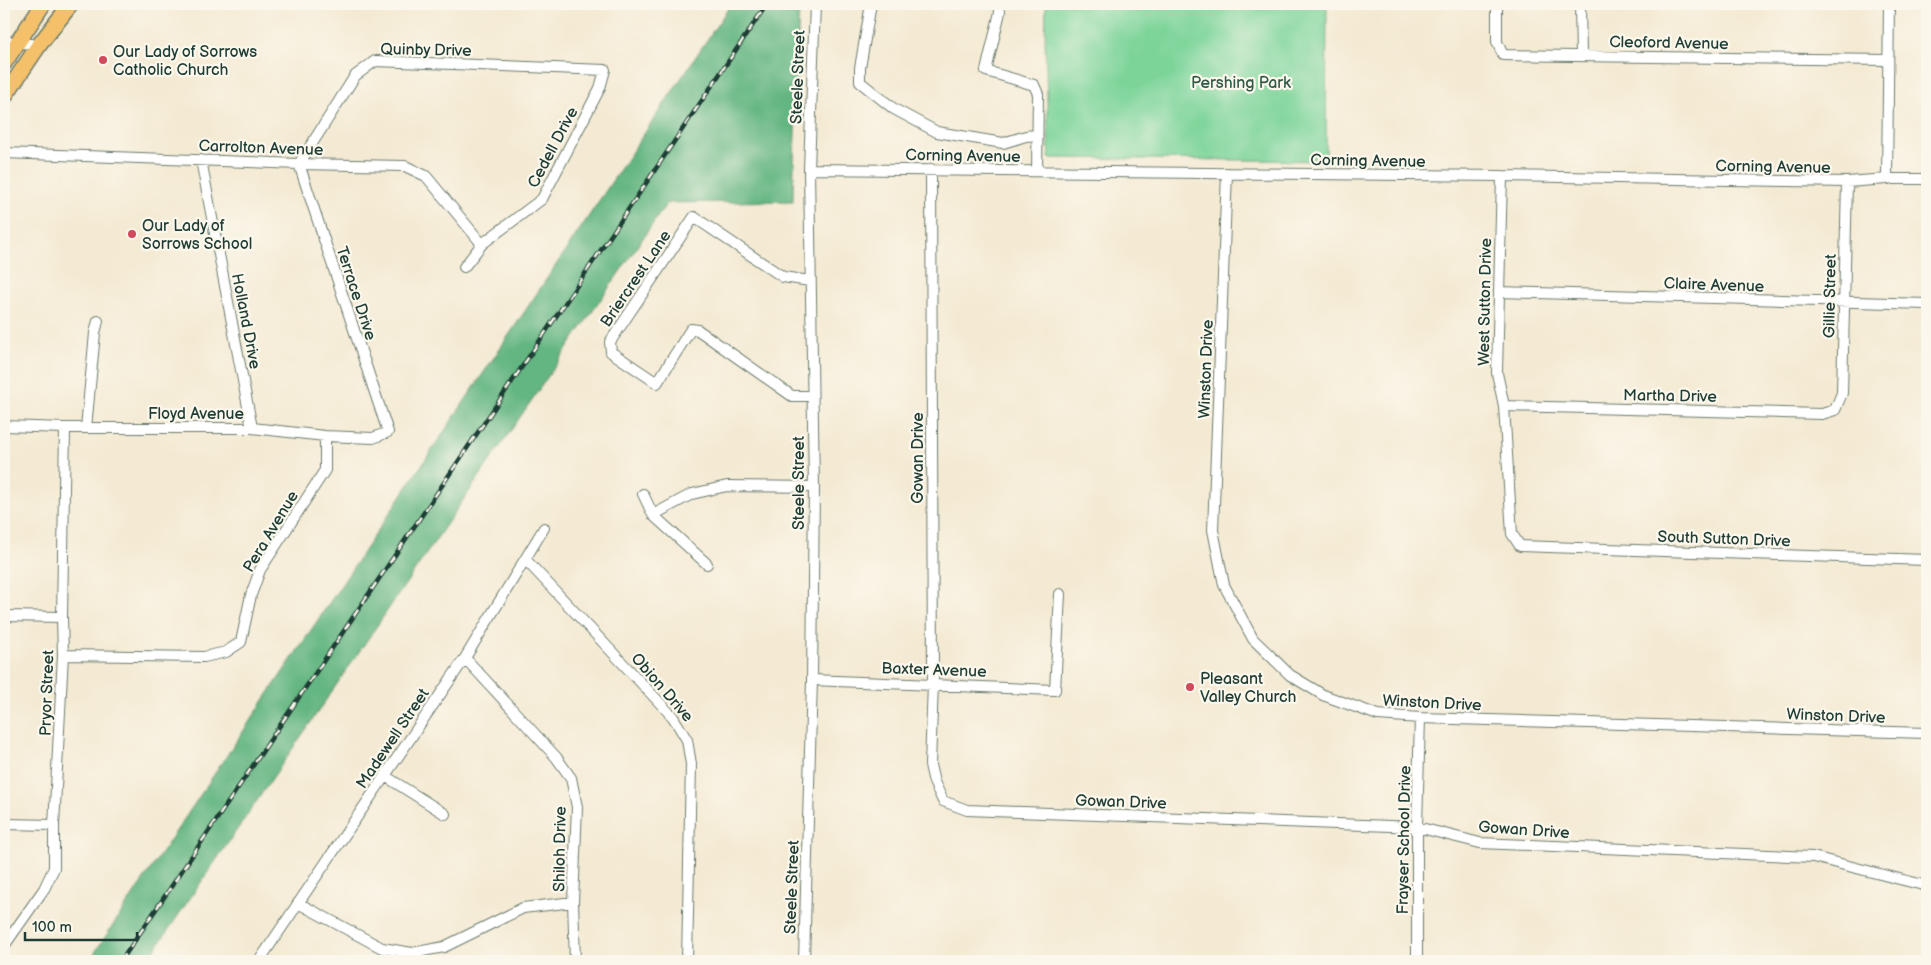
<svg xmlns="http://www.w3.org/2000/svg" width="1931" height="965" font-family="'Balsamiq Sans',sans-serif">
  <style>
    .green { fill: #7bd499; stroke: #4d8866 }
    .forest { fill: #64b681; stroke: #427a5a }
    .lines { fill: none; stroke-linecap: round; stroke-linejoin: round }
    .minor-casing { stroke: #6a7a6c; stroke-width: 12 }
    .highway-casing { stroke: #6a7a6c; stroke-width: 18 }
    .minor { stroke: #fff; stroke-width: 10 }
    .highway { stroke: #f4c16a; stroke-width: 15 }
    .rail-casing { stroke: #1f3d34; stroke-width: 4.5 }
    .rail { stroke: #fbf7ec; stroke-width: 2.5; stroke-dasharray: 8; stroke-linecap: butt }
    .poi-dot { fill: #d1495b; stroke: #fbf7ec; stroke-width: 2 }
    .labels { text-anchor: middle; stroke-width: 4.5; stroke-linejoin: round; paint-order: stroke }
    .street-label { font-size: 16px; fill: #1f3d34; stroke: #fbf7ec }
    .poi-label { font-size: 16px; fill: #1f3d34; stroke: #fbf7ec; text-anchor: start }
    .park-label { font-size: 16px; fill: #315b48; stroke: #fbf7ec }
  </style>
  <rect width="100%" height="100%" fill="#fbf7ec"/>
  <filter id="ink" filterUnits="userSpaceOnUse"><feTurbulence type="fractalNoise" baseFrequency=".02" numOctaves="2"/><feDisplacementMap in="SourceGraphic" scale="10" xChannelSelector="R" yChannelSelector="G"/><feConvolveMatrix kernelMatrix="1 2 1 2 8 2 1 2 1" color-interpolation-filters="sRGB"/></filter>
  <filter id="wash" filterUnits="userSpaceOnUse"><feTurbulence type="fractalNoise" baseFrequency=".0096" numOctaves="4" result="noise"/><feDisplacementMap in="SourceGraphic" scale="20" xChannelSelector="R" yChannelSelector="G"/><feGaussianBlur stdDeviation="1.12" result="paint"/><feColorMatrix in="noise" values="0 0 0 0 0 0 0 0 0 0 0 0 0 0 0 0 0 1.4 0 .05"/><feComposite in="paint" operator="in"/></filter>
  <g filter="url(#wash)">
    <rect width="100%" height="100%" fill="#f4ead3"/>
    <path class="green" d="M1046,4H1327L1326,161L1049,158L1045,41Z"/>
    <path class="forest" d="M731,4H799L793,201L667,203L147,961H89Z"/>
  </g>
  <g filter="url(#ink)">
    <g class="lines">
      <g class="minor-casing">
        <path id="minor" d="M871,4L860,68V82L894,109L937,132L1003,143L1026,136L1036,135
          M999,4L1000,12L986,71L1034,85L1038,94L1037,171
          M1497,4V42L1503,55L1888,60
          M1580,4L1581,56
          M4,41L39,45
          M4,153L299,164L405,166L426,176L482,244
          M201,160L252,428
          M809,169L1502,176L1847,182L1887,179H1927
          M931,169L933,684L930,765L934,782L943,801L967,810L1417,827L1480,843L1813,857L1927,886
          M1227,173L1213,530L1224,585L1253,639L1290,675L1323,695L1378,715L1420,718L1927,733
          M1502,176L1497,373L1504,406L1512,534L1520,546L1927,560
          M1887,179L1889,4
          M810,281L783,277L694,217L610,342L611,352L657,383L691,329L698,330L792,396H812
          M1499,292L1927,304
          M1504,406L1822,414L1835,410L1842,393L1847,182
          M4,426L65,428H252L325,436L373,438L388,432L299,164L355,76L375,61L605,70L600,88L542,199L482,244L464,267
          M86,428L95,333L98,321
          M643,494L653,515L707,564
          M653,515L692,494L727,486L814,487
          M525,559L673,717L687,740L691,764L687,961
          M4,616L62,617
          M63,655L204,657L226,652L241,642L251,595L260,570L325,470V436
          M465,658L556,757L571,778L577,807L573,902L575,961
          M812,680L1055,690L1060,594
          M385,776L445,814
          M4,824L54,825
          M298,903L382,948L412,953L444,947L523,908L573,902
          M4,946L44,889L54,868V825L63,655L62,617L65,428
          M259,961L465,658L544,528
          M804,961L812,680L814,487L809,169L815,4
          M1417,961V827L1420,718"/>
      </g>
      <g class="highway-casing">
        <path id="highway" d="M4,63L43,4
          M4,97L39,45L71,4"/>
      </g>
      <use href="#minor" class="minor"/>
      <use href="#highway" class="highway"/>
      <g class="rail-casing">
        <path id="rail" d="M121,961L767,4"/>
      </g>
      <use href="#rail" class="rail"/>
    </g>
  </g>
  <g class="poi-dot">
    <circle cx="103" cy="60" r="5"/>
    <circle cx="132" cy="234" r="5"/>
    <circle cx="1190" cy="687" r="5"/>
  </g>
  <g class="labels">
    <g class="street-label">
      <text transform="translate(1669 42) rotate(1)" y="6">Cleoford Avenue</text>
      <text transform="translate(426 49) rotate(1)" y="6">Quinby Drive</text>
      <text transform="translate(797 77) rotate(-88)" y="6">Steele Street</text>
      <text transform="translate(261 147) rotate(2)" y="6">Carrolton Avenue</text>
      <text transform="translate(552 147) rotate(-62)" y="6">Cedell Drive</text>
      <text transform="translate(963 155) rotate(1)" y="6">Corning Avenue</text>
      <text transform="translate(1368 160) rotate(1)" y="6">Corning Avenue</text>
      <text transform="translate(1773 166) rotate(1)" y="6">Corning Avenue</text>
      <text transform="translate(635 278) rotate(-56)" y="6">Briercrest Lane</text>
      <text transform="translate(1714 284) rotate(2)" y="6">Claire Avenue</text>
      <text transform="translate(357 293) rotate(72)" y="6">Terrace Drive</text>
      <text transform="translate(1829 296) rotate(-89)" y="6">Gillie Street</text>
      <text transform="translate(1484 302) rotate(-89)" y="6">West Sutton Drive</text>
      <text transform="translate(247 321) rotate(79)" y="6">Holland Drive</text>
      <text transform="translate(1205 369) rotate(-88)" y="6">Winston Drive</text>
      <text transform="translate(1670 395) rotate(1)" y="6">Martha Drive</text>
      <text x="196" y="419">Floyd Avenue</text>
      <text transform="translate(917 458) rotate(-90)" y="6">Gowan Drive</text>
      <text transform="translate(798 483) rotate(-90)" y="6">Steele Street</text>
      <text transform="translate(270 531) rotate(-59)" y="6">Pera Avenue</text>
      <text transform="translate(1724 538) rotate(2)" y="6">South Sutton Drive</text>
      <text transform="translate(934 669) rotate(2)" y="6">Baxter Avenue</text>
      <text transform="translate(663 687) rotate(49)" y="6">Obion Drive</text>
      <text transform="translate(46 693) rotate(-88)" y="6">Pryor Street</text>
      <text transform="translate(1432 702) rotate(3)" y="6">Winston Drive</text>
      <text transform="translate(1836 715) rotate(2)" y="6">Winston Drive</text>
      <text transform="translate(392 738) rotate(-56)" y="6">Madewell Street</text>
      <text transform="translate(1121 801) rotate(2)" y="6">Gowan Drive</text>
      <text transform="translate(1524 829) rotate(4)" y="6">Gowan Drive</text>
      <text transform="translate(1403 840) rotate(-89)" y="6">Frayser School Drive</text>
      <text transform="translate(559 849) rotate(-89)" y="6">Shiloh Drive</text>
      <text transform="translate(791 887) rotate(-88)" y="6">Steele Street</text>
    </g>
    <g class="poi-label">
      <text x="113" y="57">Our Lady of Sorrows<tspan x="113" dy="18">Catholic Church</tspan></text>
      <text x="142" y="231">Our Lady of<tspan x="142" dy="18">Sorrows School</tspan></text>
      <text x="1200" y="684">Pleasant<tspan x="1200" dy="18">Valley Church</tspan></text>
    </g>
    <g class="park-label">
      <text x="1241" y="88">Pershing Park</text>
    </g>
  </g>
  <rect width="1931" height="965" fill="none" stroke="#fbf7ec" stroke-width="20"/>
  <path d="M25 932v8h112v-8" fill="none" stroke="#1f3d34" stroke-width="2.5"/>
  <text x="32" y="932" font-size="15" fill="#1f3d34" stroke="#fbf7ec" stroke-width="4" paint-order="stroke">100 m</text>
</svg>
